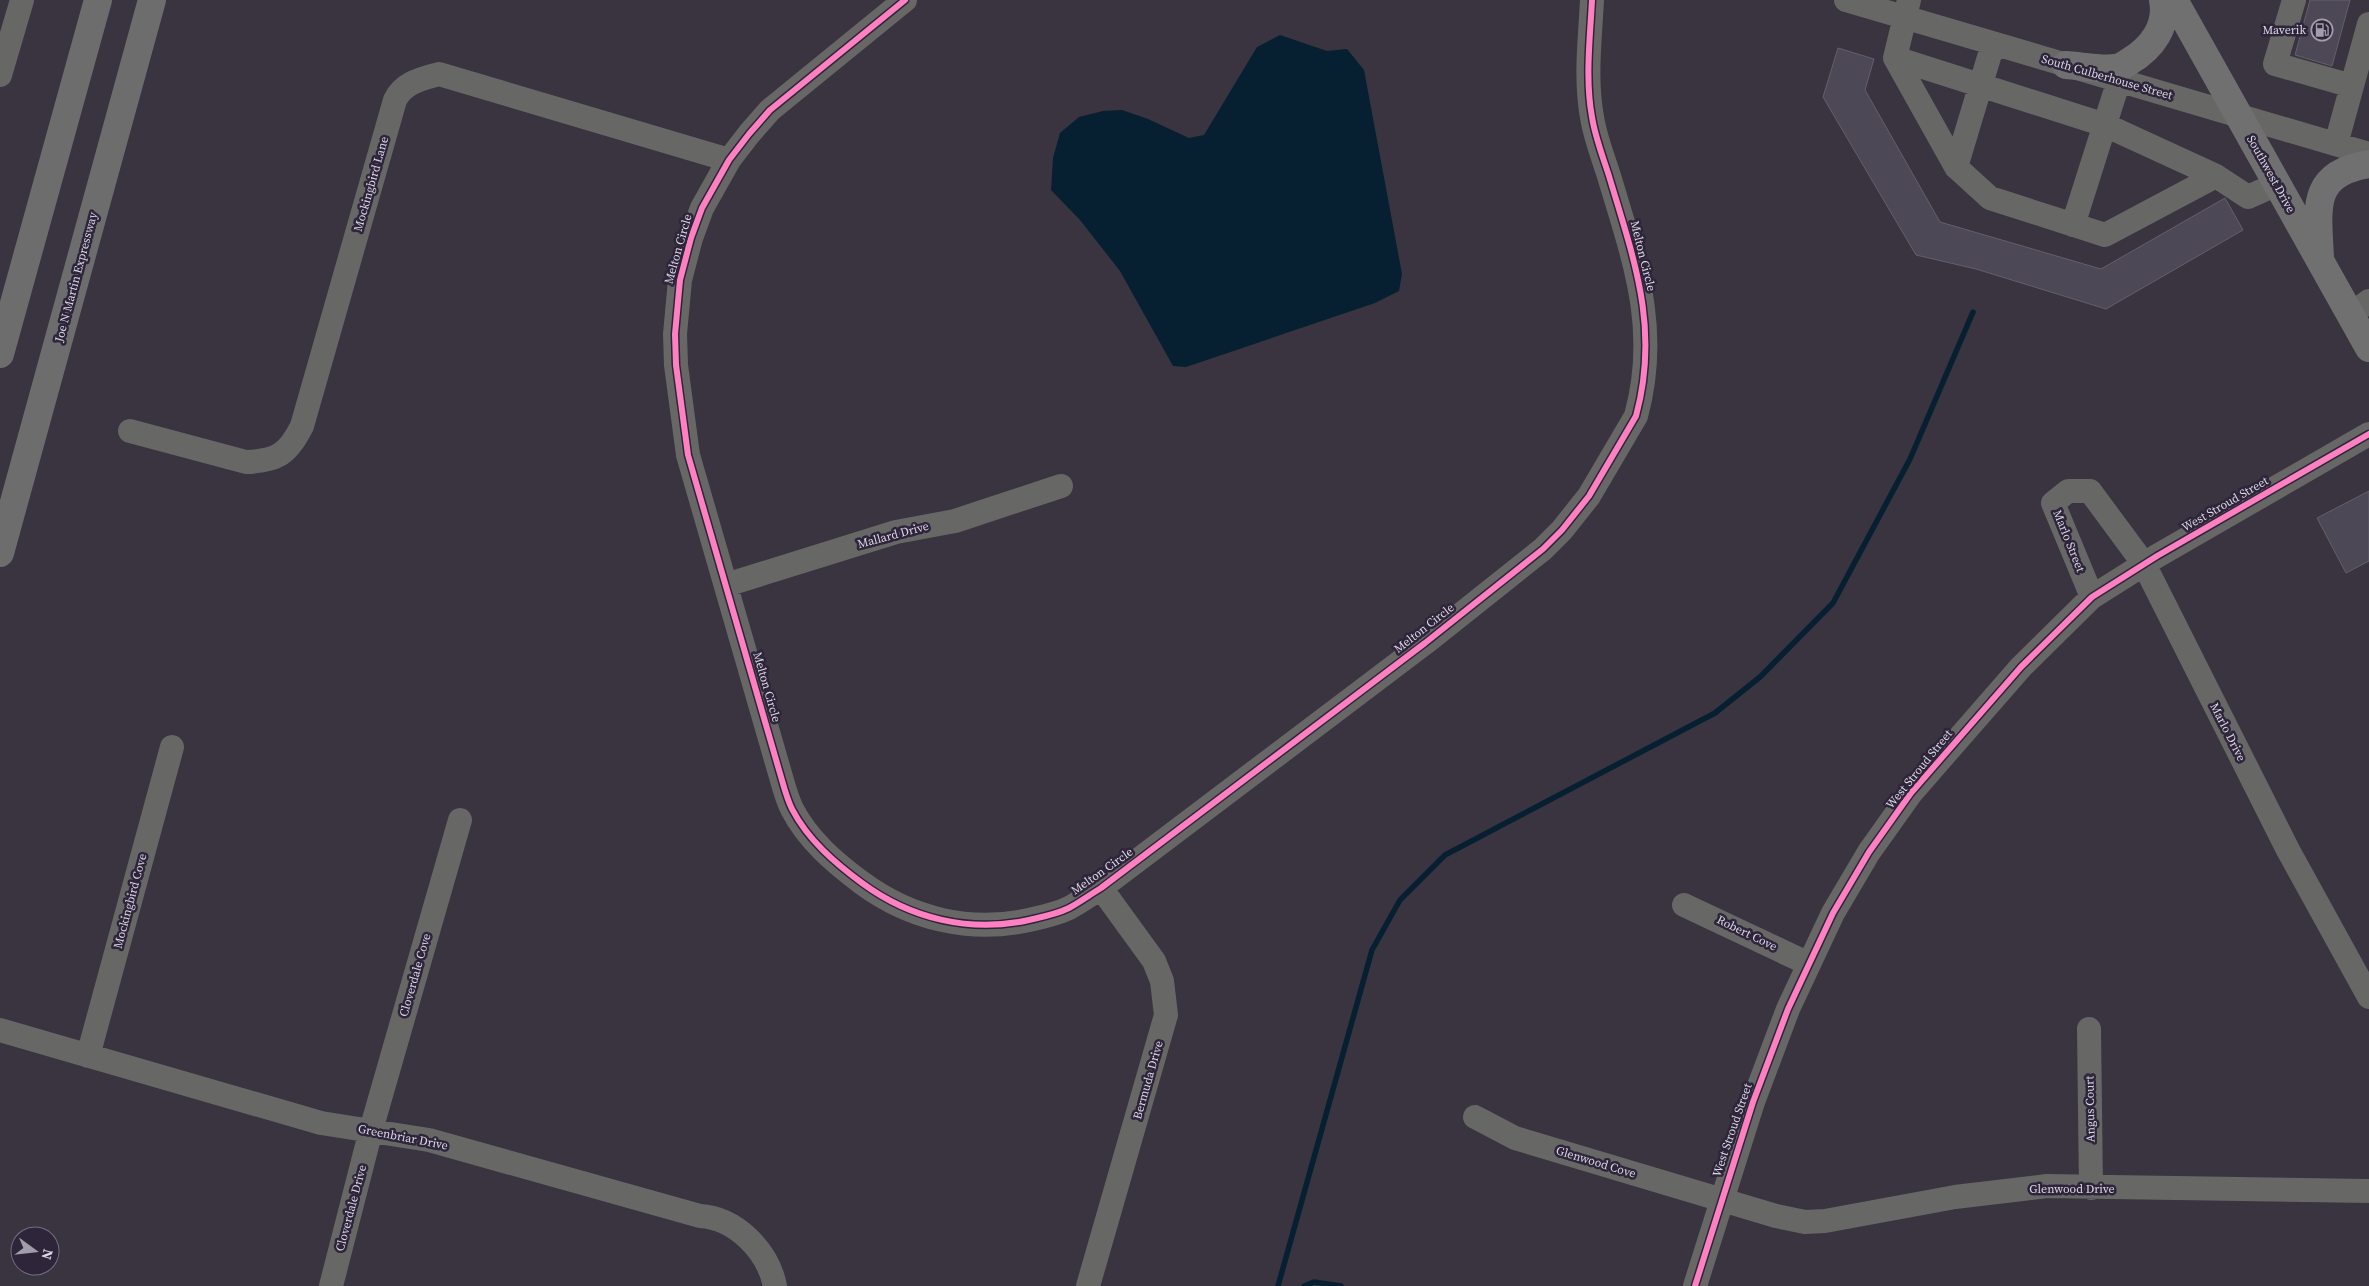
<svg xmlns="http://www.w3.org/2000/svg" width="2369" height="1286" font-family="'Source Serif 4',serif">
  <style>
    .water { fill: #062031 }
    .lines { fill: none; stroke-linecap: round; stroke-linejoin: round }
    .stream { stroke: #062031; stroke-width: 5.5 }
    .building { fill: #4d4856; stroke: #645f6a }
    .minor { stroke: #676766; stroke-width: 24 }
    .major { stroke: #717070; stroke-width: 28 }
    .highway { stroke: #6e6d6e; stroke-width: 28 }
    .cycleway-casing { stroke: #2e253b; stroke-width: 9 }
    .cycleway { stroke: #ff80c0; stroke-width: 6 }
    .labels { text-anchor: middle; stroke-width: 5; stroke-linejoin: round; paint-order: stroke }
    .poi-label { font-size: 12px; fill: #dbd6e4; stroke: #2e253b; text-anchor: end }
    .street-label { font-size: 12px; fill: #dbd6e4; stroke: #2e253b }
  </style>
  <rect width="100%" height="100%" fill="#393440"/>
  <path class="water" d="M1280,35L1327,51L1347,49L1364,70L1402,274L1399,291L1375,303L1186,367L1173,366L1120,271L1080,220L1051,190L1053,158L1060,133L1079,117L1103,111L1122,110L1148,119L1189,138L1204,135L1257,47Z"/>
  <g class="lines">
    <path class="stream" d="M1278,1286L1372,950L1400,900L1445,855L1715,713L1760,677L1833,603L1910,459L1973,312
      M1304,1286L1314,1282L1341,1286"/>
  </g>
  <path class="building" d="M2310,0H2350L2332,66L2295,55Z
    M1838,48L1874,59L1865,90L1940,222L2101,269L2225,198L2243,230L2106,309L1976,269L1916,255L1823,97Z
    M2369,491V561L2346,573L2317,518Z"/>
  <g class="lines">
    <path class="minor" d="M905,0L770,110L749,134L729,160L702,208L691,238L680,280L675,334L676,365L688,455L779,770C783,783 786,797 792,809C808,840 835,863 862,883C911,919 970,933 1029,920C1042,917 1057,914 1069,908C1080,902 1091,894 1101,888L1425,643L1543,549L1562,530L1589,496L1636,416C1660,328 1634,260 1609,176C1603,157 1595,137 1592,117C1585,79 1590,39 1592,0
      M1846,0L2369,154
      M1909,0L1895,58L1956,167L1990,198L2105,235L2216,176L2248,197L2277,184
      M2294,0L2275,64L2352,86
      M1895,58L2105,125L2216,176
      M0,75L22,0
      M2336,144L2369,24
      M1956,167L1993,44
      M2073,225L2119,80
      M2350,315L2369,301
      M130,431L246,462C277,461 288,454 302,426L395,100C404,82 422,79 439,74L729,160
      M726,585L896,532L955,521L1061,486
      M2092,597L2053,503L2068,491H2090L2144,564L2288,850L2369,997
      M1684,905L1809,964
      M2089,1029L2091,1188
      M0,1030L321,1123L429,1140L700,1216C736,1218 768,1251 775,1286
      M88,1056L172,747
      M1475,1117L1515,1138L1776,1216L1805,1222L1825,1221L1955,1197L2047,1186L2369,1191
      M331,1286L371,1130L460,820
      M1088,1286L1166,1015L1162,981L1154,961L1101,888
      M1695,1286L1753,1102L1788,1009L1833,913L1869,852L1911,793L2021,667L2092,597L2157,556L2369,434"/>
    <path class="major" d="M2174,0L2369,348
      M2066,65C2082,66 2100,70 2116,68C2122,67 2126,64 2130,61C2152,48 2168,26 2163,0
      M2320,258C2318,210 2309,173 2369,164"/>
    <path class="highway" d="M0,354L98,0
      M0,553L152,0"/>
    <g class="cycleway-casing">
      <path id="cycleway" d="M905,0L770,110L749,134L729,160L702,208L691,238L680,280L675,334L676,365L688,455L779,770C783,783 786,797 792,809C808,840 835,863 862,883C911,919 970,933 1029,920C1042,917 1057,914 1069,908C1080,902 1091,894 1101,888L1425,643L1543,549L1562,530L1589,496L1636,416C1660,328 1634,260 1609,176C1603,157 1595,137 1592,117C1585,79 1590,39 1592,0
        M1695,1286L1753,1102L1788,1009L1833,913L1869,852L1911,793L2021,667L2092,597L2157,556L2369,434"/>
    </g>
    <use href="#cycleway" class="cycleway"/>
  </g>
  <defs>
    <g id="fuel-ring" transform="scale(1.125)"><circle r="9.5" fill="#2e253b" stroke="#a29dab" stroke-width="1.5"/><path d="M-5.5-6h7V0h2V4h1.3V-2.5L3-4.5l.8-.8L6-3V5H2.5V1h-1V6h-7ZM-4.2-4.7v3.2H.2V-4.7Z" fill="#a29dab"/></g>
  </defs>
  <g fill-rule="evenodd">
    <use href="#fuel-ring" x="2322" y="30"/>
  </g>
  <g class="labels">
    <g class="poi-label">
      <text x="2306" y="34">Maverik</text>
    </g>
    <g class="street-label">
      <text transform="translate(2107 77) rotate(16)" y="4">South Culberhouse Street</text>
      <text transform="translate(2271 174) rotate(61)" y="4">Southwest Drive</text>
      <text transform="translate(371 184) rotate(-74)" y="4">Mockingbird Lane</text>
      <text transform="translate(678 249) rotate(-74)" y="4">Melton Circle</text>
      <text transform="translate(1643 256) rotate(76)" y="4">Melton Circle</text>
      <text transform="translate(76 277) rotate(-75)" y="4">Joe N Martin Expressway</text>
      <text transform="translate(2225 504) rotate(-30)" y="4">West Stroud Street</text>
      <text transform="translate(893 535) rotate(-15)" y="4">Mallard Drive</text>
      <text transform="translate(2069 541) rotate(68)" y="4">Marlo Street</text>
      <text transform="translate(1424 628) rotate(-38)" y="4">Melton Circle</text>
      <text transform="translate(767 687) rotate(74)" y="4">Melton Circle</text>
      <text transform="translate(2228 732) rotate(63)" y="4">Marlo Drive</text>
      <text transform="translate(1919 769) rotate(-51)" y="4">West Stroud Street</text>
      <text transform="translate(1102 871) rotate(-35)" y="4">Melton Circle</text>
      <text transform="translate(130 901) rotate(-75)" y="4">Mockingbird Cove</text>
      <text transform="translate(1747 933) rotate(26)" y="4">Robert Cove</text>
      <text transform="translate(415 975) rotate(-74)" y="4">Cloverdale Cove</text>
      <text transform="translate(1148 1080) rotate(-74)" y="4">Bermuda Drive</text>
      <text transform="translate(2090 1109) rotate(-91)" y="4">Angus Court</text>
      <text transform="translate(1732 1130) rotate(-71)" y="4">West Stroud Street</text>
      <text transform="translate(403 1137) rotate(11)" y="4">Greenbriar Drive</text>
      <text transform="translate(1596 1162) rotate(17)" y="4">Glenwood Cove</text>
      <text x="2072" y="1193">Glenwood Drive</text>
      <text transform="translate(351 1208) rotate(-75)" y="4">Cloverdale Drive</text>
    </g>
  </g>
  <g transform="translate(35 1251) rotate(105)"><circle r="24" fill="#2e253b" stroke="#736c7f"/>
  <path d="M0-4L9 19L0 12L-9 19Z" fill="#a29dab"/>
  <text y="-8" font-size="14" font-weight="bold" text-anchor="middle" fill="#dbd6e4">N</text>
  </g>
</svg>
